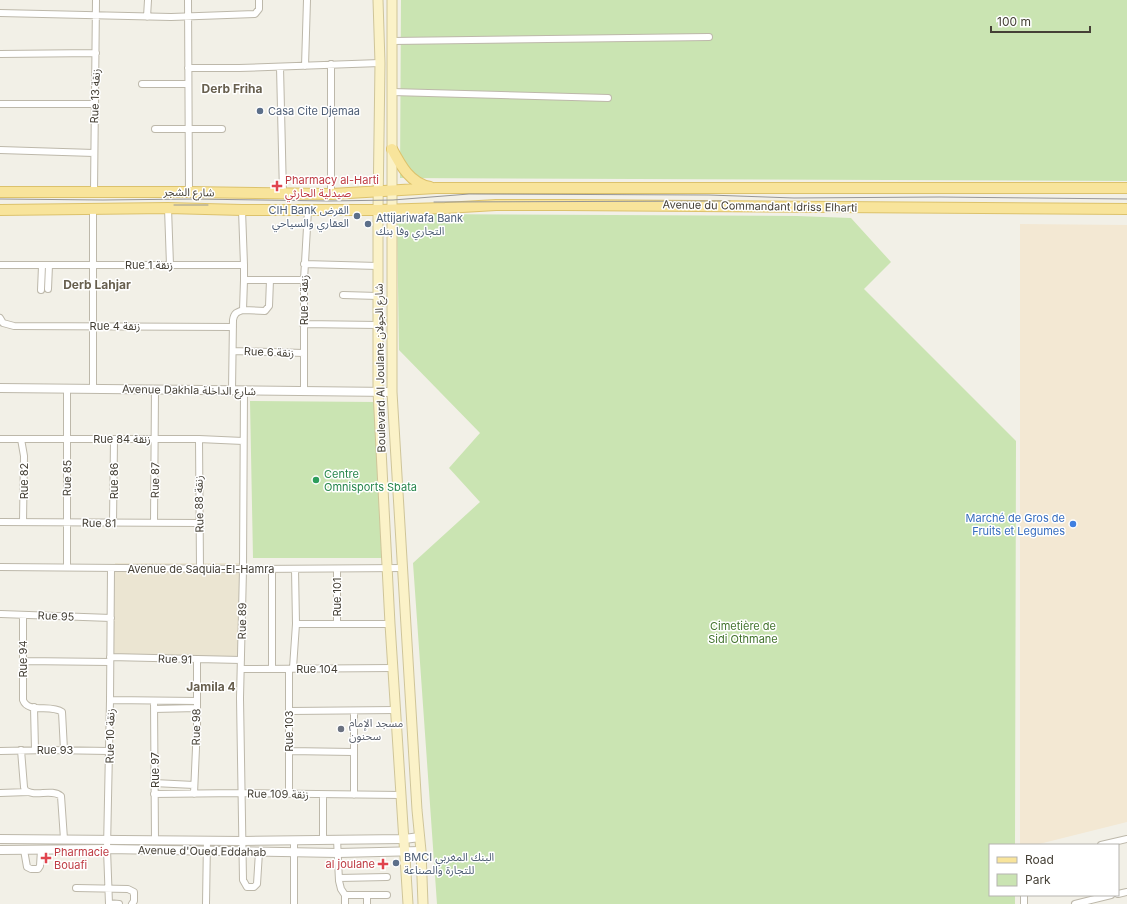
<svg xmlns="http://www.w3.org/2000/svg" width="1127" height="904" font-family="Inter,'Noto Sans Arabic',sans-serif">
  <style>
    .commercial { fill: #f3e8d3 }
    .education { fill: #ebe5d2 }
    .green { fill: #cae4b2 }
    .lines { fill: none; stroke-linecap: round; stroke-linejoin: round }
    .minor-casing { stroke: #bdb8aa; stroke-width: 8 }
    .tertiary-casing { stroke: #bdb8aa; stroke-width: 10 }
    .secondary-casing { stroke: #cfc599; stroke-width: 11 }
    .primary-casing { stroke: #dcc26c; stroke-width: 12 }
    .minor { stroke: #fff; stroke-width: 6 }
    .tertiary { stroke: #fff; stroke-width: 8 }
    .secondary { stroke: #fbf2c8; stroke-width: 9 }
    .primary { stroke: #f8e49b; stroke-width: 10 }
    .tram { stroke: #969696; stroke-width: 1 }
    .service-dot { fill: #5c6f8a; stroke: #fff; stroke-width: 1.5 }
    .health-dot { fill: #e0444e; stroke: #fff; stroke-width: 1.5 }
    .leisure-dot { fill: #2e9e5b; stroke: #fff; stroke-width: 1.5 }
    .shop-dot { fill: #3f7fe0; stroke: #fff; stroke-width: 1.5 }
    .worship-dot { fill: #6b7280; stroke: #fff; stroke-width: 1.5 }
    .labels { text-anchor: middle; stroke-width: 3; stroke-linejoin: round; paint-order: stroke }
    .street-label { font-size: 11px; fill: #454036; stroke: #fff }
    .service-label { font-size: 11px; fill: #4e5e75; stroke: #fff; text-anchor: start }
    .health-label { font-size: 11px; fill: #be3a42; stroke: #fff; text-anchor: start }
    .leisure-label { font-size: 11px; fill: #27864d; stroke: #fff; text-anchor: start }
    .shop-label { font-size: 11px; fill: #366cbe; stroke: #fff; text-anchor: end }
    .park-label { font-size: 11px; fill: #42732d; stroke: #fff }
    .worship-label { font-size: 11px; fill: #5b616d; stroke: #fff; text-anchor: start }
    .neighbourhood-label { font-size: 12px; font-weight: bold; fill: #675f4e; stroke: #fff }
  </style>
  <rect width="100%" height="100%" fill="#f2f0e7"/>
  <path class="commercial" d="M1020,224L1127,225V822L1035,845H1020Z"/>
  <path class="education" d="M115,563H244V657L113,656Z"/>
  <path class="green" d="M401,0H1127V181L400,178Z
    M401,214L797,216L851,218L891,262L864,289L1016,441L1015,845H990V895H1015V904H437L413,563L480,502L449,468L480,433L399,350L397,220Z
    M250,401L375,402L383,558H253Z"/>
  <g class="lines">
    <g class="minor-casing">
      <path id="minor" d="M188,0L189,192
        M0,13L171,17L255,14L259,9V0
        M147,17L148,0
        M392,41L709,37
        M0,54L96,53
        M305,66L307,0
        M280,67L283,194
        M188,68H239L380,63
        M142,84H188
        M392,92L608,98
        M0,104H94
        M155,129H222
        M0,150L94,153
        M94,192L96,0
        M331,194V64
        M168,208L170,265
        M93,209V389
        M304,264L378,266
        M0,265H244L242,210
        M244,280H304
        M48,289L49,265
        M41,290L42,266
        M343,295L378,296
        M243,310L265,311L269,306L270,280
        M0,318L3,323L14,326L233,327
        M303,324L378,325
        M233,351L304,353
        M67,389V567
        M232,390L233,320C234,313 237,312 243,310L244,280V265
        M244,390L243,569L240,698L243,880L247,887H254L257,884L259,852
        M304,391V280L308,210
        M0,439H199L243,441
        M21,439L24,456L23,522
        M199,439L200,568
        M0,522L199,523
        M113,523L114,440
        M154,523L155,390
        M0,567L243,569L403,568
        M1,614L111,618
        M23,615V700C28,714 51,704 62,712L64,750
        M296,624H390
        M337,624V569
        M110,657L241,660
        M23,661L110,662
        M293,668L296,624L295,569
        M241,669L393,668
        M272,669V569
        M110,700L197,701
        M154,701L155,840
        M34,707L35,750
        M154,709L197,708
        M290,711L396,710
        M354,711V795
        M21,750L24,787L25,790C35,798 51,788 61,796L64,839
        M0,751L49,750L109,751
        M289,751L353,752
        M154,783L194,785
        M0,793L28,792
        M154,794L240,793L401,795
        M194,794L197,725V659
        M289,794V669
        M337,839L339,881L341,889L345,895V904
        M323,840V795
        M1101,845L1127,839
        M24,850L27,867L31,869H38L40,866L41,850
        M339,878L387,877
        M76,888L128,889L134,892V901L132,904
        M1118,894L1127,892
        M345,895H387
        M367,895V904
        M109,903L119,904
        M109,904L107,849L110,700L111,568
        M206,904L207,840
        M294,904V841
        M1024,904V895
        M1075,904L1111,895"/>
    </g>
    <g class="tertiary-casing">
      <path id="tertiary" d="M0,388L392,392
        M0,839L243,841L404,839L420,837
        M0,850L107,849L338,853L421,851"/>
    </g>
    <g class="secondary-casing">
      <path id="secondary" d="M378,0L380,63L378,210V391L390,624L408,904
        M392,0V392L417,810L421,851L423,904"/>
    </g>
    <g class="primary-casing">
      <path id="primary" d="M392,149C401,166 410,183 430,187
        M0,192H189L331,194L436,188H1127
        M0,210L168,208L242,210H378L445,208L496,205H563L1127,209"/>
    </g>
    <use href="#minor" class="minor"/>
    <use href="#tertiary" class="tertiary"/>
    <use href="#secondary" class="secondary"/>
    <use href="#primary" class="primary"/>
    <path class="tram" d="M0,199L103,200L193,199L329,201L393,200L469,194L709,195L794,198L939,197L1127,199
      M434,202L730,201
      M174,205H208"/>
  </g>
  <g class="service-dot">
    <circle cx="260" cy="111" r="4"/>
    <circle cx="357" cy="216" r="4"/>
    <circle cx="368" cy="224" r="4"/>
    <circle cx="396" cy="863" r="4"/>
  </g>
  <g class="health-dot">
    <path d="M275 180h4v4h4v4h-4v4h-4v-4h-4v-4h4z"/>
    <path d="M44 852h4v4h4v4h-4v4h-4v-4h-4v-4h4z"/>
    <path d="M381 858h4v4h4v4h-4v4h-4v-4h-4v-4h4z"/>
  </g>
  <circle class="leisure-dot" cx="316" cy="480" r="4"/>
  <circle class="shop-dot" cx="1073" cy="524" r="4"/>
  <circle class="worship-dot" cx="341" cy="729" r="4"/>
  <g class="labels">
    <g class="street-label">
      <text transform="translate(95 96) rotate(-88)" y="4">Rue 13 زنقة</text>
      <text transform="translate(189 192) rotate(1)" y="4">شارع الشجر</text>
      <text transform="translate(760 206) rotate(1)" y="4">Avenue du Commandant Idriss Elharti</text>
      <text x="149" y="269">Rue 1 زنقة</text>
      <text transform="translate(304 300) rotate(-90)" y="4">Rue 9 زنقة</text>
      <text x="115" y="330">Rue 4 زنقة</text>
      <text transform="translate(269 352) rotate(2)" y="4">Rue 6 زنقة</text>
      <text transform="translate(380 368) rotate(-91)" y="4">Boulevard Al Joulane شارع الجولان</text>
      <text transform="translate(189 390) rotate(1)" y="4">Avenue Dakhla شارع الداخلة</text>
      <text x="122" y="443">Rue 84 زنقة</text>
      <text transform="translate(67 478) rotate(-89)" y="4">Rue 85</text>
      <text transform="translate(155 480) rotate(-89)" y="4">Rue 87</text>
      <text transform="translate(24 481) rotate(-90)" y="4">Rue 82</text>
      <text transform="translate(114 481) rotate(-90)" y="4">Rue 86</text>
      <text transform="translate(199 504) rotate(-91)" y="4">Rue 88 زنقة</text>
      <text transform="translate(99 523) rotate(1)" y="4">Rue 81</text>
      <text x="201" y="573">Avenue de Saquia-El-Hamra</text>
      <text transform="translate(337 597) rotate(-90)" y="4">Rue 101</text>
      <text transform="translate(56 616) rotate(2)" y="4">Rue 95</text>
      <text transform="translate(242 621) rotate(-89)" y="4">Rue 89</text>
      <text transform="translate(23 659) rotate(-90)" y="4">Rue 94</text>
      <text transform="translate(175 659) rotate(2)" y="4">Rue 91</text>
      <text x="317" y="673">Rue 104</text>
      <text transform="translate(196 727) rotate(-89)" y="4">Rue 98</text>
      <text transform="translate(289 731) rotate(-90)" y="4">Rue 103</text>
      <text transform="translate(110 736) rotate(-89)" y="4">Rue 10 زنقة</text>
      <text x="55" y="754">Rue 93</text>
      <text transform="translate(155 770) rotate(-90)" y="4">Rue 97</text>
      <text transform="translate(278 794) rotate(1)" y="4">Rue 109 زنقة</text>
      <text transform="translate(202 851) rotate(1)" y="4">Avenue d'Oued Eddahab</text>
    </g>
    <g class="service-label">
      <text x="268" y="115">Casa Cite Djemaa</text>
      <text x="349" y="214" text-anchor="end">CIH Bank القرض<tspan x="349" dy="13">العقاري والسياحي</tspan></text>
      <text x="376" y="222">Attijariwafa Bank<tspan x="376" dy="13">التجاري وفا بنك</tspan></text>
      <text x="404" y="861">BMCI البنك المغربي<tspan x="404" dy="13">للتجارة والصناعة</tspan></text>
    </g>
    <g class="health-label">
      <text x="285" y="184">Pharmacy al-Harti<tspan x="285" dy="13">صيدلية الحارثي</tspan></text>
      <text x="54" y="856">Pharmacie<tspan x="54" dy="13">Bouafi</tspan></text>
      <text x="375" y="868" text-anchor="end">al joulane</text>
    </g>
    <g class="leisure-label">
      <text x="324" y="478">Centre<tspan x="324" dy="13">Omnisports Sbata</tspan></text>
    </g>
    <g class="shop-label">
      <text x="1065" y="522">Marché de Gros de<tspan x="1065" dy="13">Fruits et Legumes</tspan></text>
    </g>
    <g class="park-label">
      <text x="743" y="630">Cimetière de<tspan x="743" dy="13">Sidi Othmane</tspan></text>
    </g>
    <g class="worship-label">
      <text x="349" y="727">مسجد الإمام<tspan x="349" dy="13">سحنون</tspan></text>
    </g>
    <g class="neighbourhood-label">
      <text x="232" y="93">Derb Friha</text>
      <text x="97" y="289">Derb Lahjar</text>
      <text x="211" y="691">Jamila 4</text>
    </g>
  </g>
  <rect x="989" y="844" width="130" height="52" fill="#ffffff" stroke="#b5b3af"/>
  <rect x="997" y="857" width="20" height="6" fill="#f8e49b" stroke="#b5b3af"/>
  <text x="1025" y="864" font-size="12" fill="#454036">Road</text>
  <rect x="997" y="874" width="20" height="12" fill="#cae4b2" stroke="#b5b3af"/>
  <text x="1025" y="884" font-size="12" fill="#454036">Park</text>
  <path d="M991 26v6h99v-6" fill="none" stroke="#454036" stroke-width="2"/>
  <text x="997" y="26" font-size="12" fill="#454036" stroke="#ffffff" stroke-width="3" paint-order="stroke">100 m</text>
</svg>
